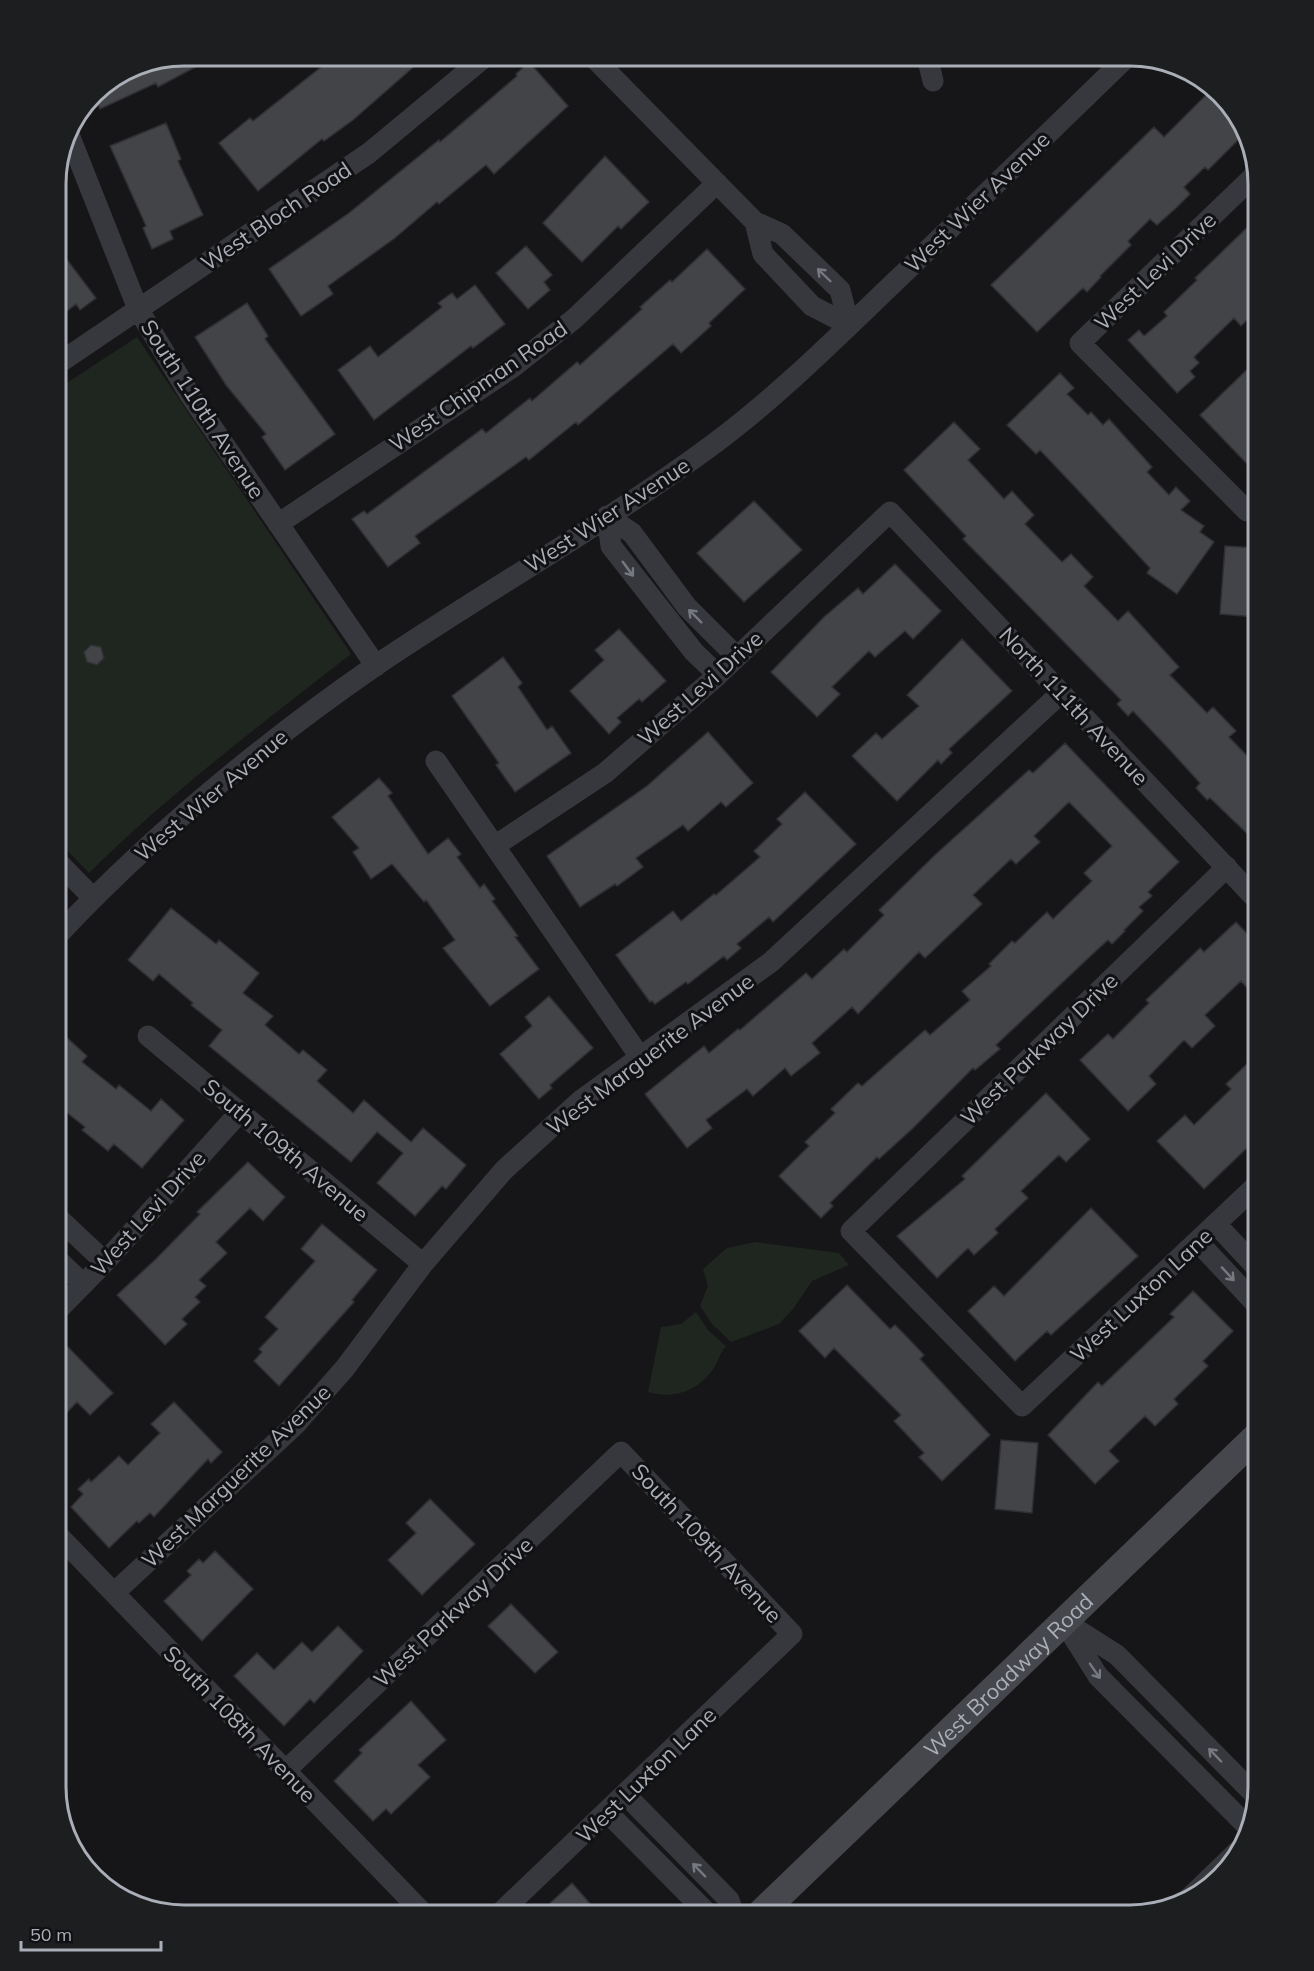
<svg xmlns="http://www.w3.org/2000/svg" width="1314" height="1971" font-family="Mulish,sans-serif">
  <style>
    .green { fill: #1e261f }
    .building { fill: #434448; stroke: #303034; stroke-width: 1.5 }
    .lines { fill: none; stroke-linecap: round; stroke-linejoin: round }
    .street { stroke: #37383d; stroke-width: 21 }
    .secondary { stroke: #45474d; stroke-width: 28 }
    .oneway { stroke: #767980 }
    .labels { text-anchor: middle; stroke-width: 6; stroke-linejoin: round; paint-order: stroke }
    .street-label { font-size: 22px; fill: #a9aeb7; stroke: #111113 }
    .rim { fill: none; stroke: #a9aeb7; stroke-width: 3 }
  </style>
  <rect width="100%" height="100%" fill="#161618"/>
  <path class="green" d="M137,337L351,654C261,724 170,793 89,873L56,839V390Z
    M755,1242L839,1253L849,1265L812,1281L793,1309L779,1324L731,1342L712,1324L700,1306L708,1286L703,1269L727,1248Z
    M696,1312L708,1330L726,1346C719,1354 718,1363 712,1371C696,1392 673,1399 648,1392L661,1327L681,1324Z"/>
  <path class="building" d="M184,56H216L158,87L156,83L100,109L93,93L135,65Z
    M335,56H426L353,120L324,141L322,139L258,191L219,143L250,118L253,121Z
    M529,62L568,106L494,174L486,165L439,204L437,202L395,238L328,286L333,294L301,316L269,269L349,213L439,140L440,142L517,76L516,74Z
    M1212,89L1241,120L1245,133L1208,170L1205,167L1184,187L1190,194L1176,208L1157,225L1150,219L1128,241L1131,245L1100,276L1101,277L1087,292L1083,288L1037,332L991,285L1154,127L1164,137Z
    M166,123L181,159L178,161L203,215L170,231L173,239L152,249L143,228L146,226L110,146Z
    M605,156L649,202L621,229L618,226L582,262L543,223Z
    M1258,217V309L1241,326L1234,318L1194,357L1199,363L1190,371L1195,377L1177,393L1128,340L1139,330L1144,336L1167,316L1164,312L1197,280L1195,278Z
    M56,245L96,298L80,310L76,304L56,320Z
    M526,246L552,275L544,282L550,290L528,309L496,273Z
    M707,249L745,289L709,323L711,326L681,353L673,344L578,425L576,422L529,460L526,457L415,536L420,543L388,567L352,519L364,511L367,514L482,429L486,433L530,398L532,401L577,362L580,365L642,309L640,307L670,280L672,282Z
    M475,285L505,324L473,348L471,346L374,420L338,370L370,346L378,357L442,307L438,303L452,293L457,299Z
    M247,303L268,336L265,339L335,434L285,470L262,437L266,434L226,385L195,337Z
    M1258,359V458L1250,467L1200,415Z
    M1060,373L1074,388L1067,394L1088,415L1091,412L1103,425L1109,419L1152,467L1147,472L1169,495L1176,487L1190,501L1181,510L1204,526L1200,532L1214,542L1177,594L1147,573L1150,568L1076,488L1040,450L1036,454L1007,425Z
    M954,422L980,449L968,460L1004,499L1012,491L1034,515L1025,524L1062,562L1071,554L1093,577L1084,586L1118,621L1128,611L1179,667L1170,675L1207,713L1213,707L1236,731L1229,737L1258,767V844L1210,798L1207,800L1196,788L1200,783L1169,749L1133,711L1128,716L1117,704L1121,700L963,539L966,536L904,470Z
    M754,501L802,550L744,602L697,553Z
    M1225,546L1258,548L1256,617L1220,614Z
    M895,564L941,611L913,639L905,631L875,657L869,651L832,687L840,694L817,717L771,672L824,617L858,588L863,594Z
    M619,629L666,681L642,702L639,699L617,718L621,722L609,734L570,691L604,660L595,650Z
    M962,639L1012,691L949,749L952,753L941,764L938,760L897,801L852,756L876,733L882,739L919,706L907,695Z
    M91,645L101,647L104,658L97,665L87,662L84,652Z
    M503,657L522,683L518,687L547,730L552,726L571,753L515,792L496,765L499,763L452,696Z
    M708,732L753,783L726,807L721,802L688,831L683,825L636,858L643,867L617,886L615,884L580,907L547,856L647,786Z
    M1065,743L1179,862L1148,892L1152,896L1139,907L1143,911L1124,930L1125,931L1112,944L1108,940L1098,949L996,1045L1000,1049L975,1070L973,1068L912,1129L879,1159L877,1157L830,1203L833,1206L821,1218L779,1176L809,1146L805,1142L835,1113L831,1109L858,1083L862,1086L925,1030L930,1035L970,1000L962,991L991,966L989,964L1012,941L1015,943L1047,912L1053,919L1092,881L1084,873L1112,846L1069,802L1034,836L1040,842L1016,864L1011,859L973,895L982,904L925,958L919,952L858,1014L852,1007L812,1043L820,1053L791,1076L785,1068L753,1096L747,1089L706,1120L712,1128L687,1148L645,1094L704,1046L709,1053L738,1029L740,1030L806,973L812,979L844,949L847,952L884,915L879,910L935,855L1029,770L1033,773Z
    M379,778L392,793L388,796L428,854L448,838L461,854L457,857L480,888L484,884L495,899L492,901L518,936L515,937L539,969L490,1006L443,948L455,940L426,900L424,902L392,864L371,879L353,852L359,848L332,817Z
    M805,792L856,844L773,922L769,917L737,944L741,948L727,960L724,956L688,984L686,982L655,1004L652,1001L650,1002L616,955L673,911L681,921L714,894L716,895L760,857L754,851L782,824L777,819Z
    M171,908L216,944L219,940L259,973L243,993L273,1016L265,1025L299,1054L303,1050L327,1070L317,1081L353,1113L364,1100L411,1142L423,1128L466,1165L446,1189L442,1186L415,1216L377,1183L403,1153L377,1132L351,1162L209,1046L222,1030L191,1005L193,1003L159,974L153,981L128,960Z
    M1236,922L1258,945V1000L1241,981L1205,1015L1215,1026L1192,1048L1184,1040L1149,1076L1156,1084L1128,1111L1080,1060L1108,1034L1113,1039L1149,1003L1146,1000L1169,978L1200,948L1204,952Z
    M549,996L593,1048L550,1085L552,1088L539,1099L500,1054L532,1026L525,1017Z
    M63,1034L87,1056L82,1062L116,1089L119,1085L151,1111L161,1099L184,1120L142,1168L114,1144L108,1151L82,1130L85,1127L56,1104V1042Z
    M1249,1062L1258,1071V1158L1248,1147L1204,1189L1157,1141L1185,1115L1194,1125L1231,1089L1226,1084Z
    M1046,1093L1090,1139L1066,1162L1059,1155L1021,1191L1028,1198L995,1229L998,1233L974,1255L968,1248L937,1278L897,1236L965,1179L962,1176Z
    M248,1162L285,1197L263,1221L250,1208L216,1242L227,1253L199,1280L206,1286L195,1297L200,1302L182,1319L187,1324L165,1345L117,1295L156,1259L200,1214L197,1212Z
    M1091,1208L1138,1256L1051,1335L1047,1331L1015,1361L968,1311L994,1286L1004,1296Z
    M322,1224L377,1270L352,1300L354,1302L279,1386L254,1361L262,1352L259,1349L278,1329L265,1317L315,1261L301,1249Z
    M847,1285L890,1329L895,1325L907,1337L924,1355L920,1359L990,1435L942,1481L919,1457L924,1453L894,1421L901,1415L834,1348L825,1358L799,1331Z
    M1193,1291L1233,1331L1203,1361L1208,1366L1174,1399L1178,1404L1155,1426L1145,1416L1109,1451L1119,1461L1095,1484L1048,1435L1098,1382L1102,1386L1174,1317L1170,1314Z
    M67,1346L113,1393L90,1415L77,1402L56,1424V1358Z
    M174,1402L222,1452L211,1463L208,1459L154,1517L150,1513L139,1523L137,1521L109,1548L71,1507L83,1494L78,1489L89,1479L91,1482L119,1456L128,1465L160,1433L151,1424Z
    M1001,1440L1038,1443L1032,1513L995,1509Z
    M430,1499L475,1544L422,1595L388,1560L416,1533L406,1523Z
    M215,1551L253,1589L202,1641L164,1601L191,1575L187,1571L199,1559L203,1563Z
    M511,1604L558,1652L535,1673L488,1626Z
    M338,1626L363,1651L314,1703L310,1699L284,1726L234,1676L257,1653L274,1670L302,1642L312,1652Z
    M411,1701L446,1740L418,1765L430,1777L391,1814L386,1809L373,1821L334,1781L362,1753L359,1750Z
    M572,1883L600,1915H557L548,1905Z"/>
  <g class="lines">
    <path class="street" d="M592,56L755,222L782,234L840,290L849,325
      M927,56L933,81
      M68,132L138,309L190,395L376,666
      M1256,174L1080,343L1247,511L1258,500
      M755,222L763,254L812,306L849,325
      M56,365L369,153L486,56
      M607,516L611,546L694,652L718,675
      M607,516L632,533L687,607L737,657
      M278,524L513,367L574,319L717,183
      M436,761L640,1057
      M496,845L605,773L718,675L890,512L1258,901
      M56,860L93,898
      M1227,867L851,1231L1022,1406L1258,1184
      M56,937C151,836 261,745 375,666C487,590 606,524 715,443C782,393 841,333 902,275C977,202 1053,129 1128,56
      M148,1036L423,1264
      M56,1216L105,1262
      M1216,1224L1258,1269
      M1198,1242L1258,1306
      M56,1258L83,1284
      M56,1312L105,1262L240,1112
      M56,1533L425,1915
      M114,1593L295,1425L345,1368L423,1264L504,1170L580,1101L771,962L1061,693
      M1064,1622L1098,1676L1248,1827
      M1070,1625L1117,1655L1256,1796
      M285,1771L621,1452L792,1634L498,1915
      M625,1794L729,1900L734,1915
      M607,1812L709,1915
      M1186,1901L1243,1846"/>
    <path class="secondary" id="s1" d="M759,1915L1258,1435"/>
  </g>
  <defs><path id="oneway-shaft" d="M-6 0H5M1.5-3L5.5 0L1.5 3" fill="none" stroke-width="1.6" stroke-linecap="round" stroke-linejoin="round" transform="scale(1.5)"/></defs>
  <g class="oneway">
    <use href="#oneway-shaft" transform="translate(824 275) rotate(-136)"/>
    <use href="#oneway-shaft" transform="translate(628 569) rotate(54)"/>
    <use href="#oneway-shaft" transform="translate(695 616) rotate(-135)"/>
    <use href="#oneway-shaft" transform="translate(1228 1274) rotate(47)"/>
    <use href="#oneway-shaft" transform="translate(1095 1671) rotate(55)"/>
    <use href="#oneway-shaft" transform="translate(1215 1755) rotate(-134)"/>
    <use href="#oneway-shaft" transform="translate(699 1870) rotate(-134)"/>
  </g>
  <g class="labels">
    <g class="street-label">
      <text transform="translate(977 202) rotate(-44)" y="8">West Wier Avenue</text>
      <text transform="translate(276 216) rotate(-34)" y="8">West Bloch Road</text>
      <text transform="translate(1155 271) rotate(-44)" y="8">West Levi Drive</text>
      <text transform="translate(478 386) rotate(-35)" y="8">West Chipman Road</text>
      <text transform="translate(203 409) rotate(57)" y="8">South 110th Avenue</text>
      <text transform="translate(607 515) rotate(-33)" y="8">West Wier Avenue</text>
      <text transform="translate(700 688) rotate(-42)" y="8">West Levi Drive</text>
      <text transform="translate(1074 706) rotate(47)" y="8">North 111th Avenue</text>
      <text transform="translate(211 795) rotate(-40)" y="8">West Wier Avenue</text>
      <text transform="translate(1039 1049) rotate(-44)" y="8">West Parkway Drive</text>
      <text transform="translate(650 1054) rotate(-37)" y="8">West Marguerite Avenue</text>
      <text transform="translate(286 1150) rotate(40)" y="8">South 109th Avenue</text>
      <text transform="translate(148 1213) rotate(-48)" y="8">West Levi Drive</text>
      <text transform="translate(1141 1295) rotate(-43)" y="8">West Luxton Lane</text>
      <text transform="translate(236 1476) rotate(-44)" y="8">West Marguerite Avenue</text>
      <text transform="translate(707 1543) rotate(47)" y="8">South 109th Avenue</text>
      <text transform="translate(453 1612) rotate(-43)" y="8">West Parkway Drive</text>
      <text dy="8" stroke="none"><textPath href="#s1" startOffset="346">West Broadway Road</textPath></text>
      <text transform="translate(240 1724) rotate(46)" y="8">South 108th Avenue</text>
      <text transform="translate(646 1775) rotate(-44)" y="8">West Luxton Lane</text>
    </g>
  </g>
  <path d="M0 0H1314V1971H0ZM184 66H1130A118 118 0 0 1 1248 184V1787A118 118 0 0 1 1130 1905H184A118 118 0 0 1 66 1787V184A118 118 0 0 1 184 66Z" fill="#1d1e20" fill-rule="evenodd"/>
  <path class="rim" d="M184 66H1130A118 118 0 0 1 1248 184V1787A118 118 0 0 1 1130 1905H184A118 118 0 0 1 66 1787V184A118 118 0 0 1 184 66Z"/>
  <path d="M21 1941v9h140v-9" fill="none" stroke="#a9aeb7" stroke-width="3"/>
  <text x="30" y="1941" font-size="18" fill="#a9aeb7" stroke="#111113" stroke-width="4.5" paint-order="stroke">50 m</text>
</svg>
